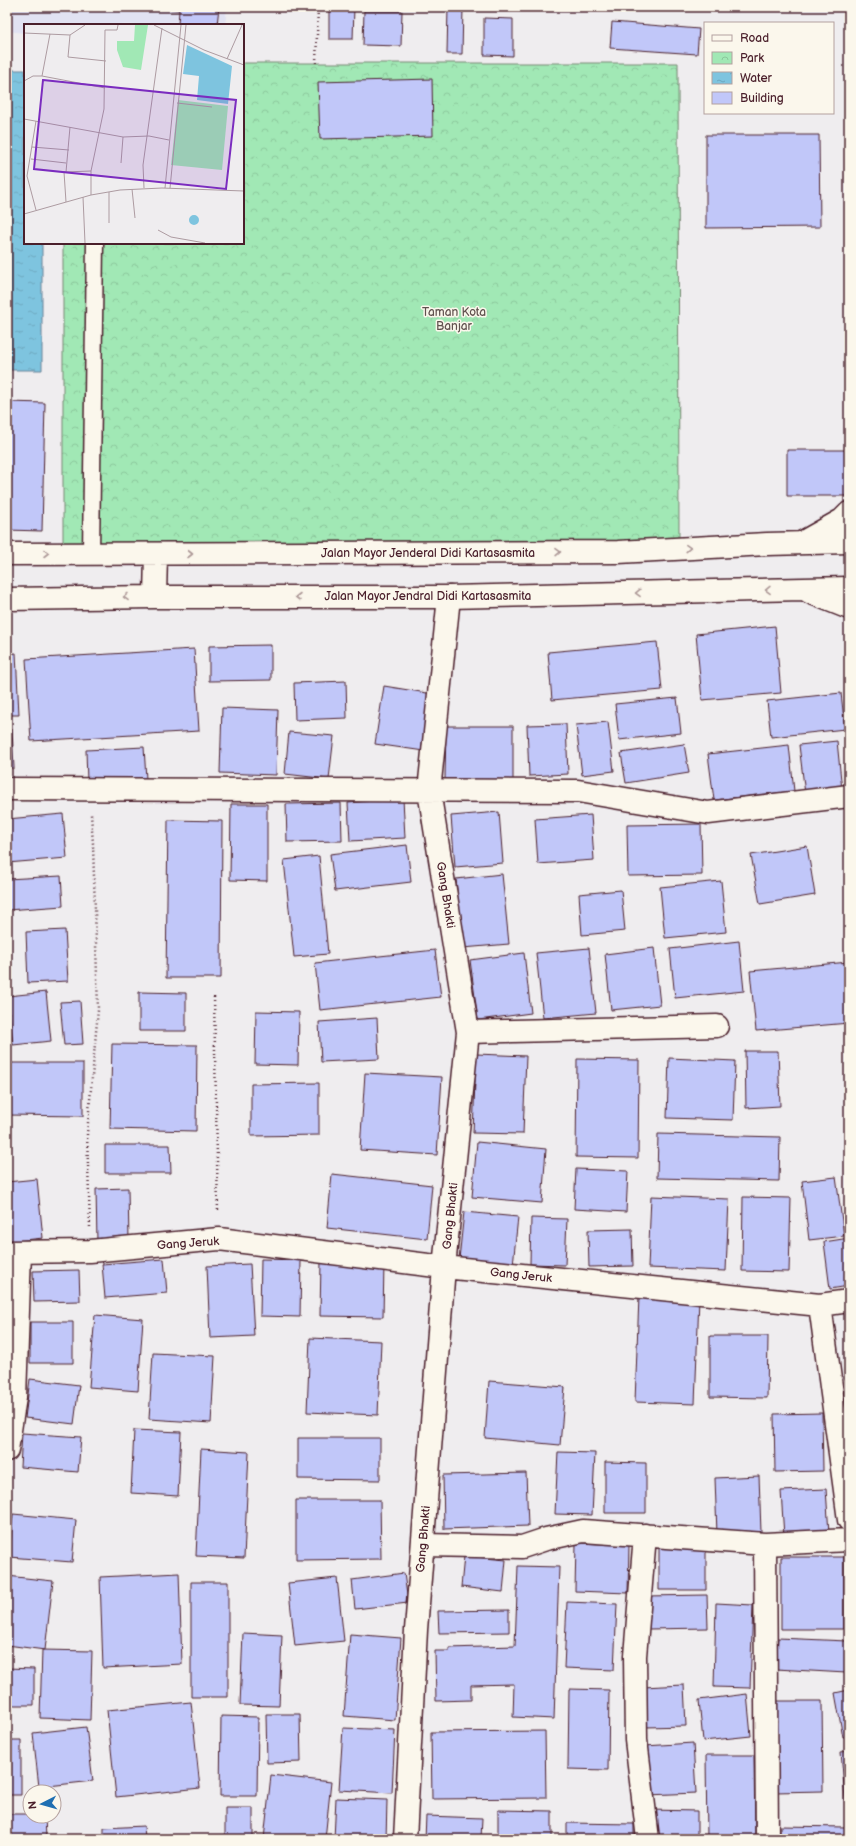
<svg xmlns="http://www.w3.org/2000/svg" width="856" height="1846" font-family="'Balsamiq Sans',sans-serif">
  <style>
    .built { fill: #e1e2f2 }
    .park { fill: url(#park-crowns); stroke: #768470 }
    .water { fill: url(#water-ripples); stroke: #698297 }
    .building { fill: #c1c7f9; stroke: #4a1f2b }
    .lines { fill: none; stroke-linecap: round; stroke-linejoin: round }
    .lane-casing { stroke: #4a1f2b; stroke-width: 19 }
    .street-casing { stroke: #4a1f2b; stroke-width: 25 }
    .primary-casing { stroke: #4a1f2b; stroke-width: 25 }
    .path { stroke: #4a1f2b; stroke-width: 2.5; stroke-dasharray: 1 3; stroke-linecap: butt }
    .lane { stroke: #fbf7ec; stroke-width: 16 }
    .street { stroke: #fbf7ec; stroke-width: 22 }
    .primary { stroke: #fbf7ec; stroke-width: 22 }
    .oneway { stroke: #ab9695 }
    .labels { text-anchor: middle; stroke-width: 3; stroke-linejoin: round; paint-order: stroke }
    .park-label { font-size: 12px; fill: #60514e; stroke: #fbf7ec }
    .street-label { font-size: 12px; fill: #4a1f2b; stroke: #fbf7ec }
    .inset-road { fill: none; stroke: #ad9ba1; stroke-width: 1 }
    .view { fill: #7b2cbf; fill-opacity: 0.15; stroke: #7b2cbf; stroke-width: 2 }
    .inset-edge { fill: none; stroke: #4a1f2b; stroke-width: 2 }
  </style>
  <defs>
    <pattern id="park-crowns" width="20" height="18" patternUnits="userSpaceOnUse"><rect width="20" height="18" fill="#a1e8b5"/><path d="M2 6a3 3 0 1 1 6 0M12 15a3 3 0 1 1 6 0" fill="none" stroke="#8cc79c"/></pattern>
    <pattern id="water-ripples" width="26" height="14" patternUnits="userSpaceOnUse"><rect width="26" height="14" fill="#7ec4df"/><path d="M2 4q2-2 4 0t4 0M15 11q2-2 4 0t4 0" fill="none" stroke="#6ea8c0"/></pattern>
  </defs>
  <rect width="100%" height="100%" fill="#efedef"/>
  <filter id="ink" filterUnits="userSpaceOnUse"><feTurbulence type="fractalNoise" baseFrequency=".025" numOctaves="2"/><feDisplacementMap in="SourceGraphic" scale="8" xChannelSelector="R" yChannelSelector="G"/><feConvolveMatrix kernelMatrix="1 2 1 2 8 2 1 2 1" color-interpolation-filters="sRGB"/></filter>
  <g filter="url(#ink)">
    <path class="built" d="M7,7H227L225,25H25V33L7,31Z"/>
    <path class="park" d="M243,63H678L679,544H63V243H243Z"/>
    <path class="water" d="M7,70H25V243H42V370H7Z"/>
    <path class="building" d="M144,7H219L217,25H178L179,10Z
      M329,7H354L353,39H329Z
      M448,7H463L462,54H447Z
      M364,11H402L401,46L363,45Z
      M484,18L513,19V56L484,55Z
      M612,22L699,29L697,54L610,48Z
      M432,79L433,136L320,139L318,82Z
      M706,135H819L820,227L706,228Z
      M7,402L45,403L42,531L7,530Z
      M787,450H849V496H787Z
      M775,626L781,693L702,700L696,634Z
      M657,642L662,690L552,700L548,652Z
      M271,645V680L209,681V646Z
      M194,649L199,731L31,741L26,659Z
      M16,653L19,715H7V654Z
      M346,681L347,718L295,720L294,683Z
      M384,686L433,694L424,751L375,744Z
      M841,693L845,729L771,737L767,701Z
      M677,698L681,733L619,740L615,704Z
      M222,708L278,710L276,775L220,773Z
      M608,722L614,771L582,775L576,725Z
      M566,724L568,774L529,776L527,725Z
      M446,726H513V780L445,779Z
      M7,730H12L14,768H7Z
      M289,732L334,736L329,779L285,774Z
      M837,741L842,790L805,794L799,745Z
      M684,744L689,773L626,783L621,753Z
      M789,745L794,791L714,800L708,754Z
      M144,747L146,779L87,782L86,750Z
      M403,799L405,838L350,841L348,803Z
      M341,803L342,841L287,842L286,804Z
      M231,804H267V881L230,880Z
      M499,812L503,863L455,867L451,816Z
      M63,814L67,858L7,863V819Z
      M591,815L594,860L538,864L535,819Z
      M168,820L222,821L221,978H166Z
      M701,824L702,875L628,876L627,825Z
      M407,845L411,882L335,891L330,854Z
      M807,846L815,895L760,904L751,855Z
      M319,856L328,954L294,957L284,860Z
      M502,874L509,944L463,948L456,879Z
      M61,876L63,906L7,910V879Z
      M721,881L726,932L665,938L660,887Z
      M621,890L625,931L582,935L579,894Z
      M65,930L68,981L28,983L26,932Z
      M7,933L11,978L7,979Z
      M739,941L744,991L675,998L670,949Z
      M589,948L596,1013L543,1018L536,953Z
      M654,948L660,1005L611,1010L605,954Z
      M435,950L441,997L320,1010L315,963Z
      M524,953L531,1013L478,1020L470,960Z
      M849,962V1023L756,1031L750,971Z
      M46,992L51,1041L13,1045L8,996Z
      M139,992L186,993V1031H139Z
      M80,1001L83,1044L64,1045L60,1002Z
      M256,1011L299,1012L298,1065L255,1064Z
      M377,1018L379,1059L321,1062L319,1022Z
      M112,1044L197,1045L196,1131L110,1129Z
      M745,1051H778L780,1106L746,1108Z
      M476,1054L526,1056L523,1134L473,1133Z
      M669,1058L735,1061L733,1120L667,1118Z
      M577,1059L639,1060L638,1158L576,1157Z
      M7,1063H83V1116L7,1115Z
      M365,1073L442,1077L437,1155L360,1150Z
      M319,1083V1135L251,1136V1084Z
      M658,1134L780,1137L779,1181L657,1178Z
      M477,1142L546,1149L542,1203L472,1197Z
      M105,1145H170L171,1173H105Z
      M576,1169L628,1171L626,1212L574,1209Z
      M332,1174L432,1185L427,1239L327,1228Z
      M836,1177L844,1236L809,1240L802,1181Z
      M37,1179L43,1238L7,1242V1182Z
      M128,1188L129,1241L97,1242L96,1189Z
      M651,1196L729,1199L726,1271L648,1268Z
      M743,1197L791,1198L789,1272L742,1271Z
      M464,1212L518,1217L513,1265L459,1259Z
      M531,1218L567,1219L565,1265L530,1264Z
      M632,1229L633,1266L589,1267L588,1230Z
      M849,1238V1286L830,1289L824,1242Z
      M164,1259L167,1293L105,1298L102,1264Z
      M261,1259L301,1260L300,1317L260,1316Z
      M321,1261L384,1263L383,1317L320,1316Z
      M250,1264L254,1336L210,1338L207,1266Z
      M79,1270L80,1301L34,1302L33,1271Z
      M639,1296L699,1298L695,1404L635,1402Z
      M95,1315L143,1319L138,1391L89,1387Z
      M30,1322H73V1363H30Z
      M710,1336H768L767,1398L710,1397Z
      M310,1338L381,1341L378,1415L307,1412Z
      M153,1353L215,1356L211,1423L149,1419Z
      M30,1379L79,1385L74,1424L25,1418Z
      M489,1381L565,1387L560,1445L485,1438Z
      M822,1413L823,1471L775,1472L774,1414Z
      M134,1430L181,1432L178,1496L131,1493Z
      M22,1433L81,1437L78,1472L20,1467Z
      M298,1438H380V1480L298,1479Z
      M201,1449L249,1452L244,1558L196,1556Z
      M558,1452L595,1453L592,1515L555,1514Z
      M605,1462L646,1463V1513H605Z
      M526,1473L528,1526L444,1529L443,1475Z
      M759,1476L761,1532L717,1534L715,1478Z
      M826,1489L829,1533L784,1536L781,1491Z
      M296,1500H380L381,1559L296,1560Z
      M13,1514L76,1520L72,1562L9,1557Z
      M576,1543L629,1545L628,1593L575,1591Z
      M659,1546H706V1590H659Z
      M464,1556L506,1560L503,1592L461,1587Z
      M781,1557H844V1629H781Z
      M518,1566L559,1567L554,1719L513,1717L514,1684L471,1685V1700L436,1701L435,1651H449V1648L515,1646Z
      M179,1573L182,1664L103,1668L100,1577Z
      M404,1573L408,1603L355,1609L352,1580Z
      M7,1576L53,1581L45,1650L7,1645Z
      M337,1578L344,1641L295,1646L288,1583Z
      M191,1582H228V1697H191Z
      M707,1595L708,1628L648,1629L647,1596Z
      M567,1602L617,1604L614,1670L564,1668Z
      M716,1603L753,1605L750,1688L714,1687Z
      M509,1610V1632L439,1633L438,1611Z
      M243,1633L282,1635L279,1706L240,1705Z
      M350,1634L401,1638L395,1720L344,1716Z
      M778,1638L847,1641L846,1673L776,1669Z
      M42,1650L92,1651L90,1720L40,1718Z
      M7,1668L34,1669V1705H7Z
      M684,1685L686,1726L646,1727L643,1687Z
      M569,1689L609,1690L608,1770L568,1769Z
      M849,1690V1736L843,1737L835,1693Z
      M747,1694L751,1736L703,1741L699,1700Z
      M774,1701H822L823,1791L775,1792Z
      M191,1702L200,1788L116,1797L107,1710Z
      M266,1714H300L301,1762L267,1763Z
      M221,1716L258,1717L257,1796H220Z
      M86,1727L93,1781L39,1787L33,1733Z
      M343,1728L395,1730L392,1793L339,1790Z
      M545,1731L546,1798L432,1799L431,1732Z
      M7,1740H21V1795H7Z
      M693,1743L696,1793L647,1795L645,1746Z
      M849,1751V1810H846L841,1752Z
      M706,1755H754L755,1839H707Z
      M271,1775L331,1782L325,1839H264Z
      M336,1798L387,1800L386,1839H334Z
      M225,1808H253V1839H225Z
      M498,1810L552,1811V1839H498Z
      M650,1810L697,1811V1836H650Z
      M7,1814H30V1816H45L46,1839H7Z
      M426,1816L482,1818L481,1839H425Z
      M567,1823L634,1824V1839H567Z
      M144,1826L145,1839H104V1828Z
      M780,1826L846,1827V1839H780Z"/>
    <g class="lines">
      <g class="lane-casing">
        <path id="lane" d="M91,553L95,243"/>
      </g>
      <g class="street-casing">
        <path id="street" d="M7,789L578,791L708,813L849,796
          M468,1032L717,1026
          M7,1252L90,1251L219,1239L444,1267L820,1305L849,1520
          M820,1305L849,1301
          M7,1450L15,1397L20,1252
          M645,1535L635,1656L636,1740L648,1839
          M765,1544L767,1839
          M423,1545L522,1547L546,1539L583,1531L765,1544L849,1540
          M405,1839L416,1630L444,1267L468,1032L429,791L449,597"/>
      </g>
      <g class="primary-casing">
        <path id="primary" d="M803,542L842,520L849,513
          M7,554L618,552L767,544L849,542
          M809,592L849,608
          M155,597L156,554
          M7,599L155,597H449L849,588"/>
      </g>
      <path class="path" d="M316,63L318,7
        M214,997L218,1213
        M90,1227L87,1134L98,1010L93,844L91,814"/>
      <use href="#lane" class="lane"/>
      <use href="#street" class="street"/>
      <use href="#primary" class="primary"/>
    </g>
    <defs><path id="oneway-chevron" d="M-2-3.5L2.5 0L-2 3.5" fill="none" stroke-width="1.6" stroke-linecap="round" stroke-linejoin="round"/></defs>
    <g class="oneway">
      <use href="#oneway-chevron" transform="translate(688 548) rotate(-3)"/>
      <use href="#oneway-chevron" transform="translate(558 552) rotate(-1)"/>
      <use href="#oneway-chevron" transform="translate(46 553)"/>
      <use href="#oneway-chevron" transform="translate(190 554)"/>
      <use href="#oneway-chevron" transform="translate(768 590) rotate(179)"/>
      <use href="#oneway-chevron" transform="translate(638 593) rotate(179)"/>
      <use href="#oneway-chevron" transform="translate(126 597) rotate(179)"/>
      <use href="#oneway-chevron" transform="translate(298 597) rotate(-180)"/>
    </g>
  </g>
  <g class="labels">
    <g class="park-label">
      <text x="454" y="316">Taman Kota<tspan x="454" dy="14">Banjar</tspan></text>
    </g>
    <g class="street-label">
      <text x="428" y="557">Jalan Mayor Jenderal Didi Kartasasmita</text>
      <text x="428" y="600">Jalan Mayor Jendral Didi Kartasasmita</text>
      <text transform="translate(446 895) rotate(81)" y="4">Gang Bhakti</text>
      <text transform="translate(450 1216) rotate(-84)" y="4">Gang Bhakti</text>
      <text transform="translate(188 1243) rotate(-4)" y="4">Gang Jeruk</text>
      <text transform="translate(521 1275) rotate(6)" y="4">Gang Jeruk</text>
      <text transform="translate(423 1539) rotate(-85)" y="4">Gang Bhakti</text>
    </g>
  </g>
  <g transform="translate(24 24)">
    <rect width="220" height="220" fill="#efedef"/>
    <path d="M111,1H124L117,46L99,43L93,26V17H110Z" fill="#a1e8b5"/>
    <path d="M154,76L204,82L198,146L147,141Z" fill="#a1e8b5"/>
    <path d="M163,21L208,42L204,80L173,76L175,52L159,50ZM165 196a5 5 0 1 1 10 0a5 5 0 1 1-10 0Z" fill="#7ec4df"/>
    <path class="inset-road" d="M130,1L180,26L220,41M0,9L46,11L61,1M46,11L44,33L82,37M203,35L218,1M18,52L26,10M0,57L9,52H18L81,64M153,79L188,83M0,95L99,113L125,112L145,116M12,97L3,152L12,186M8,123L45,126M7,135L42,139M97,139L99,113M67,147V171M42,148L46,103M120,164L119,141L138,4M141,164L157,1M146,164L162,1M108,165L111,194M85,168V199M59,173L61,219M42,178L40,148L67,147L80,85L81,6H93L94,1M0,190L67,171L96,166L138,164L220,167M134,206L147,213L181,219"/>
    <path class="view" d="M19,56L212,76L202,165L10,145Z"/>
    <rect width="220" height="220" class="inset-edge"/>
  </g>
  <rect width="856" height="1846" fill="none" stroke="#fbf7ec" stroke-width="24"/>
  <rect x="12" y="12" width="832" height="1822" fill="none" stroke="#4a1f2b" stroke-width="1.5" filter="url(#ink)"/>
  <rect x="704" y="22" width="130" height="92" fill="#fbf7ec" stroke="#b4a19f"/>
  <rect x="712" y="35" width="20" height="6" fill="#fbf7ec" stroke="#b4a19f"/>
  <text x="740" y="42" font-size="12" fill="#4a1f2b">Road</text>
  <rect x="712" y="52" width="20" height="12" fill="url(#park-crowns)" stroke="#b4a19f"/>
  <text x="740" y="62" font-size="12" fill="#4a1f2b">Park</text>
  <rect x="712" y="72" width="20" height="12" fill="url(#water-ripples)" stroke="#b4a19f"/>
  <text x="740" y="82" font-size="12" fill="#4a1f2b">Water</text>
  <rect x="712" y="92" width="20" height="12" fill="#c1c7f9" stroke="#b4a19f"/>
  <text x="740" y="102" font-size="12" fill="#4a1f2b">Building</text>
  <g transform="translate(42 1804) rotate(264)"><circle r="19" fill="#fbf7ec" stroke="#b4a19f"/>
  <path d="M0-3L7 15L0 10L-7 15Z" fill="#1f6fb2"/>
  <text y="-6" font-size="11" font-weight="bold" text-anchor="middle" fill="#4a1f2b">N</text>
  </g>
</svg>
